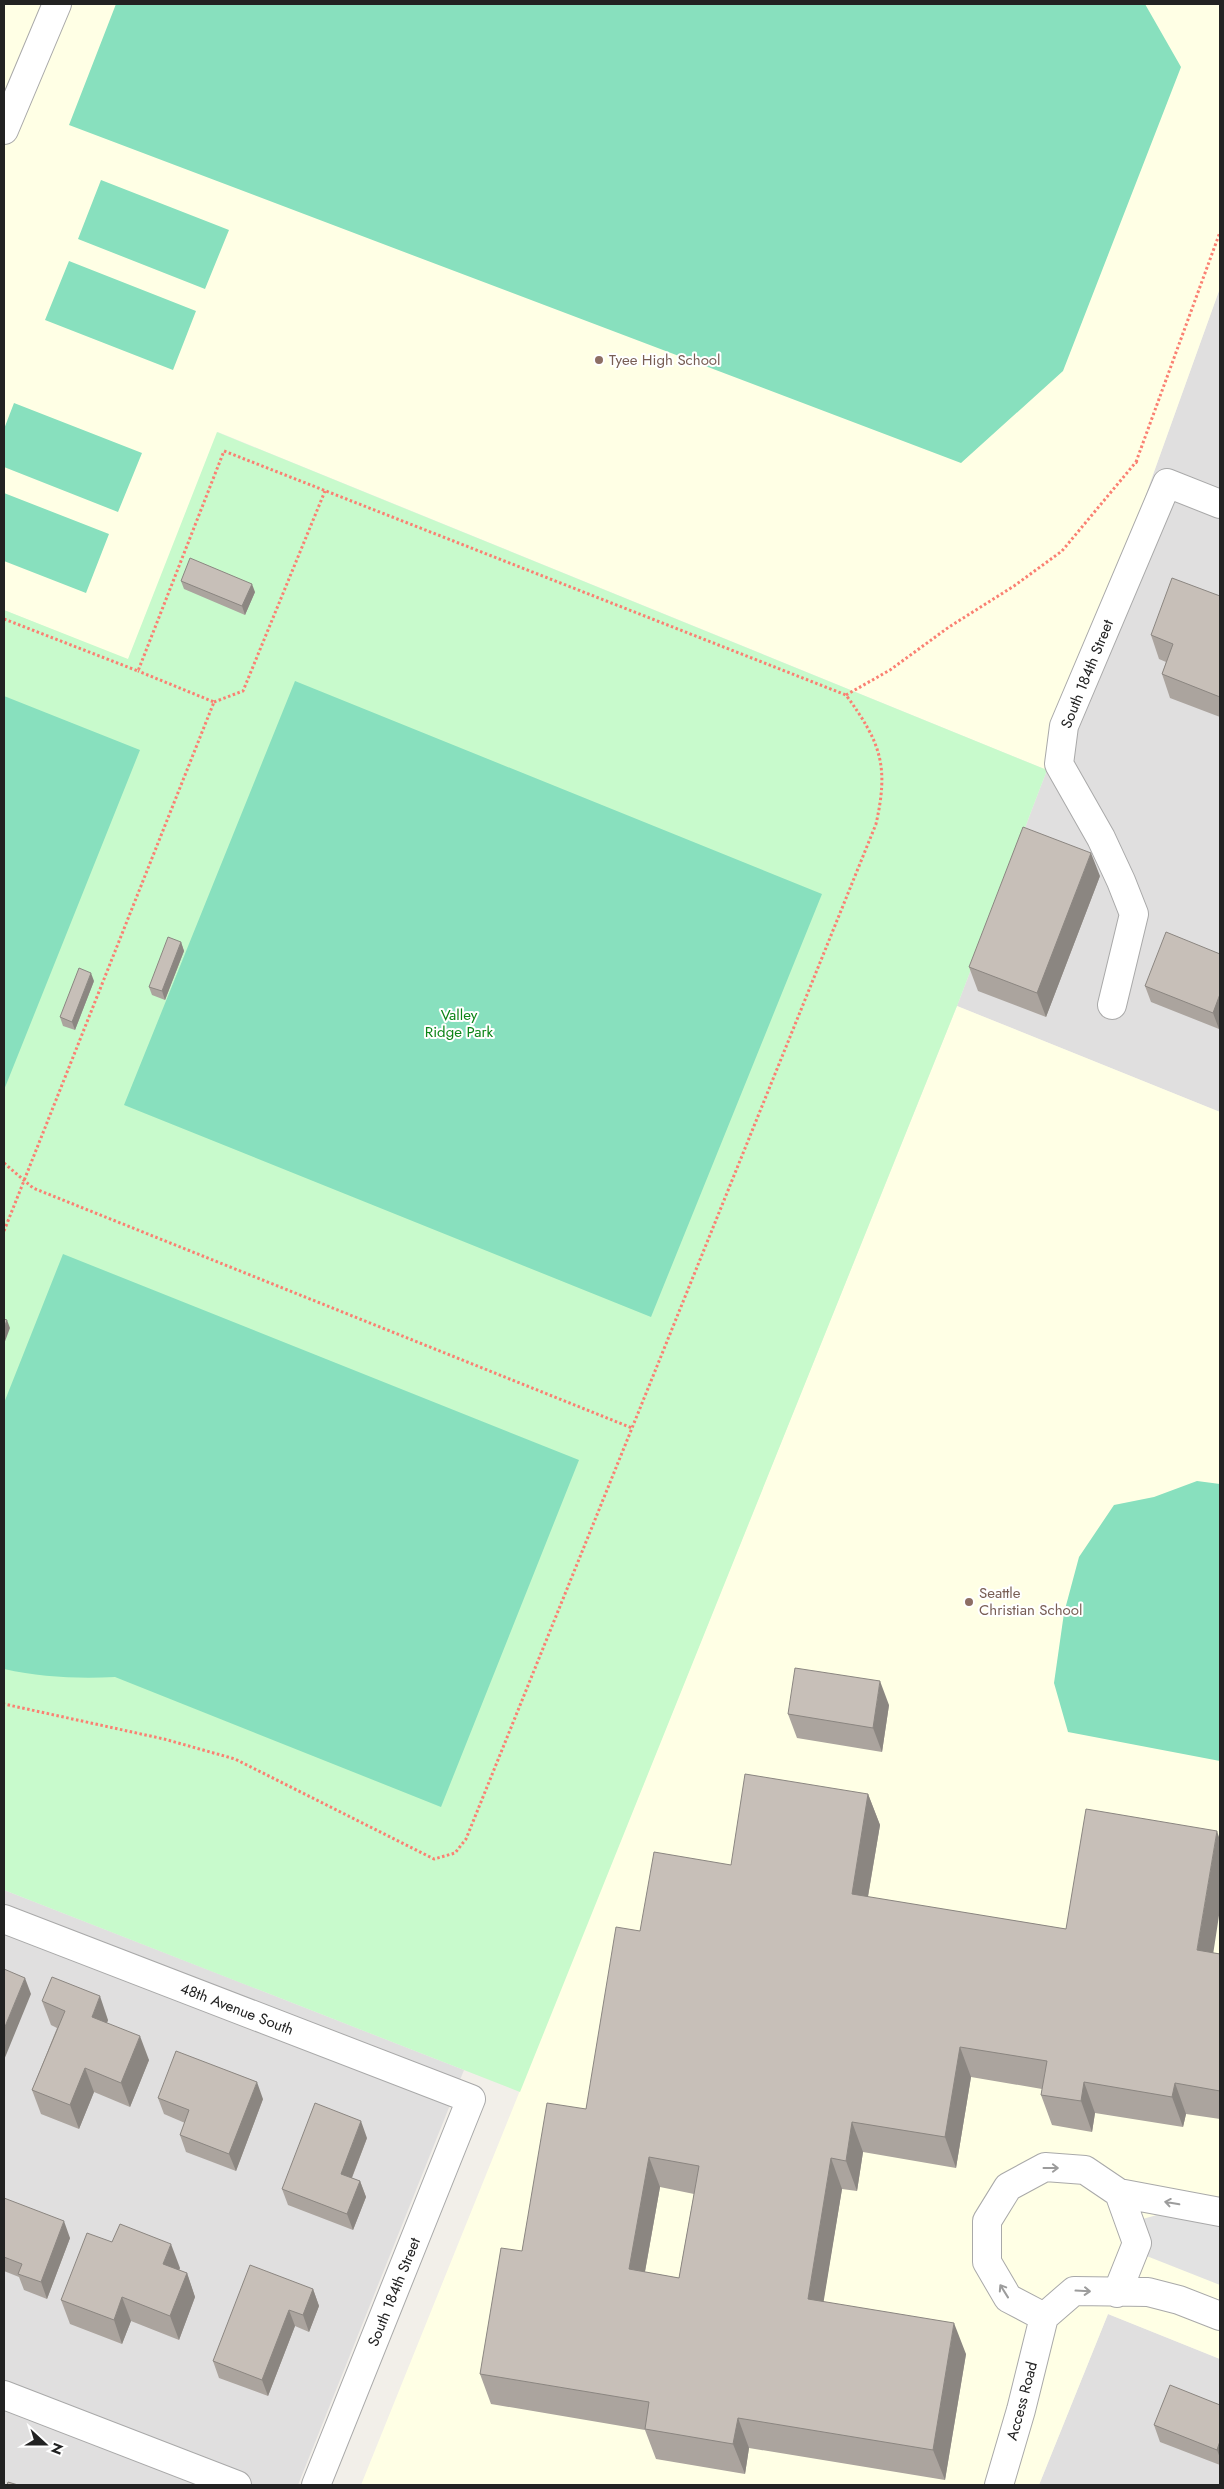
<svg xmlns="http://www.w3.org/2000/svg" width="1224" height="2489" font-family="Jost,sans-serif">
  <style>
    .residential { fill: #e0dfdf }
    .education { fill: #ffffe5 }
    .park { fill: #c8facc }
    .pitch { fill: #88e0be }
    .parking { fill: #e2e2e2 }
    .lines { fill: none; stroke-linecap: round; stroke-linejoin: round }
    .minor-casing { stroke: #a9a9a9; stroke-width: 30 }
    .path { stroke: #fa8072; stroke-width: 3; stroke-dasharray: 2.5 2.5; stroke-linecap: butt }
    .minor { stroke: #fff; stroke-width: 28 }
    .wall { fill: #aba49e; fill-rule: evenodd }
    .shaded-wall { fill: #8b8681 }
    .building { fill: #c7bfb8; stroke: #8b8681; fill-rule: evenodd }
    .oneway { stroke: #9c9c9c }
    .education-dot { fill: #8d6e63; stroke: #fff; stroke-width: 2 }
    .labels { text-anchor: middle; stroke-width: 4; stroke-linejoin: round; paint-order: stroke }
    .education-label { font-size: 15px; fill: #785e54; stroke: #fff; text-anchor: start }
    .street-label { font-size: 15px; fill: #222; stroke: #fff }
    .park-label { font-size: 15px; fill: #0c8416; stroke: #fff }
  </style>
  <rect width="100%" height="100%" fill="#f2efe9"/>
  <path class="residential" d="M1220,288V1112L957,1006L1047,770Z
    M4,1890L464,2070L298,2485H4Z
    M1108,2314L1220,2359V2485H1039Z"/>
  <path class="education" d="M4,4H1220V288L1047,770L218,432L128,660L4,610Z
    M957,1006L1220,1112V2359L1108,2314L1039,2485H361Z"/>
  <path class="park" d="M217,432L1047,770L957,1006L520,2092L4,1890V610L128,659Z"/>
  <path class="pitch" d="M116,4H1145L1181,67L1063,371L961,463L69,125Z
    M101,180L229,230L205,289L78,239Z
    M69,261L196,311L173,370L45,320Z
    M14,403L142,453L118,512L4,467V429Z
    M4,493L109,534L86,593L4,561Z
    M295,681L822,894L651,1317L124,1105Z
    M4,696L140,750L4,1090Z
    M63,1254L579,1460L441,1807L115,1677C77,1679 41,1677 4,1669V1403Z
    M1197,1481L1220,1484V1761L1068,1732L1054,1683L1064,1613L1079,1557L1114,1505L1154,1497Z"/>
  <path class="parking" d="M1157,2215L1220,2226V2285L1139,2253V2220Z"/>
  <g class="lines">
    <g class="minor-casing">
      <path id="minor" d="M4,130L57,4
        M1112,1005L1134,914L1121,881L1101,838L1059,764L1064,726L1167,483L1220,504
        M4,1919L471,2099L316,2485
        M1119,2193L1220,2212
        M1044,2317L1008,2298L987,2262V2221L1008,2187L1045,2167L1085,2170L1119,2193L1137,2243L1117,2293
        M4,2395L237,2485
        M999,2485L1021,2410L1044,2317L1074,2291L1148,2292L1179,2300L1220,2316"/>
    </g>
    <path class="path" d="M1136,462L1220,232
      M4,619L138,671L224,451L846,695C881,743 889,766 876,824L466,1839L455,1853L434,1859L235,1759L164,1739L4,1704
      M846,695L890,670L949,627L1014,586L1062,551L1136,462L1139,464
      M214,702L243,691L325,491
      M4,1163L33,1188L632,1428
      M4,1231L214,702L138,671"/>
    <use href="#minor" class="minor"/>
  </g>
  <path class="wall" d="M181,581L255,592L245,615L184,589Z
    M1220,596V717L1170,698L1162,674L1166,662L1159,659L1151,635Z
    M1100,876L1046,1017L978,991L969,967Z
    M181,942L184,951L165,1000L152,995L149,987Z
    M1220,954V1025L1219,1029L1151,1002L1145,986Z
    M94,981L75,1030L63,1026L60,1017Z
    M889,1705L882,1752L797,1738L788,1714Z
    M868,1794L880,1825L868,1897L1220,1954V2119L1186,2114L1183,2127L1095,2113L1092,2132L1052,2125L1041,2095L1042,2089L971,2077L956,2168L863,2152L857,2191L842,2189L823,2302L966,2354L945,2480L749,2448L745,2474L656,2459L645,2430L491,2404L480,2374L522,2251L586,2109L640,1931L731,1865ZM660,2187L694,2194L679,2278L645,2272Z
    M42,2001L108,2020L107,2023L149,2060L130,2107L94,2092L79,2129L41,2114L32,2090L57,2028L51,2025Z
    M158,2098L263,2099L236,2171L186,2152L180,2135L185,2123L164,2114Z
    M367,2138L352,2178L360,2181L366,2197L353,2230L288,2205L282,2189Z
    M4,2198L70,2238L47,2299L24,2290L19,2277L4,2271Z
    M180,2268L179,2270L187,2273L195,2297L179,2340L131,2321L122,2344L70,2324L61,2300Z
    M313,2289L319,2306L309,2332L295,2326L268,2396L219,2378L213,2361Z
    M1220,2405V2465L1160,2442L1154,2425Z"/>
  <path class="shaded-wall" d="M252,584L255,592L245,615L242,606Z
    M1091,853L1100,876L1046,1017L1037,993Z
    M181,942L184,951L165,1000L162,991Z
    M91,973L94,981L75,1030L72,1022Z
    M1220,994V1025L1219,1029L1213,1013Z
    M7,1320L10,1328L4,1344V1328Z
    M880,1681L889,1705L882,1752L873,1728Z
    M868,1794L880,1825L863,1925L852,1894Z
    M1217,1831L1220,1840V1909L1209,1981L1197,1950Z
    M25,1978L31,1994L4,2060V2029Z
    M100,1996L108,2020L100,2041L92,2017Z
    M140,2036L149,2060L130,2107L121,2083Z
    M960,2047L971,2077L956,2168L945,2137Z
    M85,2068L94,2092L79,2129L70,2105Z
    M257,2082L263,2099L236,2171L229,2154Z
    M1084,2082L1095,2113L1092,2132L1081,2101Z
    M1175,2083L1186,2114L1183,2127L1172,2097Z
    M361,2121L367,2138L347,2190L341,2174Z
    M852,2122L863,2152L857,2191L846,2161Z
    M649,2157L660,2187L640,2299L629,2269Z
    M831,2158L842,2189L819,2330L808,2299Z
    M360,2181L366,2197L353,2230L347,2214Z
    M64,2221L70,2238L47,2299L41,2282Z
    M171,2244L180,2268L172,2287L163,2264Z
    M187,2273L195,2297L179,2340L170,2316Z
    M313,2289L319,2306L309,2332L303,2315Z
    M122,2297L131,2321L122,2344L114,2320Z
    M289,2310L295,2326L268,2396L262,2380Z
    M954,2323L966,2354L945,2480L933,2450Z
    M738,2418L749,2448L745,2474L733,2444Z
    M1220,2441V2458L1217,2450Z"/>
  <path class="building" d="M190,558L252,584L242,606L181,581Z
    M1172,578L1220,596V697L1162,674L1173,644L1151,635Z
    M1023,827L1091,853L1037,993L969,967Z
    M1166,932L1220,954V994L1213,1013L1145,986Z
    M168,937L181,942L162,991L149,987Z
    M79,968L91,973L72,1022L60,1017Z
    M4,1319L7,1320L4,1328Z
    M795,1668L880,1681L873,1728L788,1714Z
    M745,1774L868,1794L852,1894L1066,1929L1086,1809L1217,1831L1197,1950L1220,1954V2091L1175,2083L1172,2097L1084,2082L1081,2101L1041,2095L1047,2061L960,2047L945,2137L852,2122L846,2161L831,2158L808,2299L954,2323L933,2450L738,2418L733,2444L645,2429L649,2402L480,2374L501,2248L522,2251L547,2103L586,2109L616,1927L640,1931L654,1852L731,1865ZM649,2157L699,2166L679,2278L629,2269Z
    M4,1969L25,1978L4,2029Z
    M52,1977L100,1996L92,2017L140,2036L121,2083L85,2068L70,2105L32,2090L65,2011L42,2001Z
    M176,2051L257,2082L229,2154L180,2135L189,2110L158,2098Z
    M315,2103L361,2121L341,2174L360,2181L347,2214L282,2189Z
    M4,2198L64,2221L41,2282L18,2274L22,2264L4,2257Z
    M120,2224L171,2244L163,2264L187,2273L170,2316L122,2297L114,2320L61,2300L87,2233L112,2242Z
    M250,2265L313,2289L303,2315L289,2310L262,2380L213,2361Z
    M1170,2385L1220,2405V2441L1217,2450L1154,2425Z
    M8,2482L18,2485H7Z"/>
  <defs><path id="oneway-shaft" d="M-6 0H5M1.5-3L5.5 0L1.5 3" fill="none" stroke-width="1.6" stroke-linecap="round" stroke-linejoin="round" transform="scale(1.25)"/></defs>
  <g class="oneway">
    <use href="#oneway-shaft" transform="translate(1051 2168)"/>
    <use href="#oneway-shaft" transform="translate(1172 2203) rotate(-170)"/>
    <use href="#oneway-shaft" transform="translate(1004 2291) rotate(-122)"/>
    <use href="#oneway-shaft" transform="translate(1083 2291) rotate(3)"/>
  </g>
  <g class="education-dot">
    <circle cx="599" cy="360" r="5"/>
    <circle cx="969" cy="1602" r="5"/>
  </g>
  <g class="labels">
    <g class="education-label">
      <text x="609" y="365">Tyee High School</text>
      <text x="979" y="1598">Seattle<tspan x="979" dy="17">Christian School</tspan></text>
    </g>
    <g class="street-label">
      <text transform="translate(1087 674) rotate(-68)" y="5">South 184th Street</text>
      <text transform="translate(237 2009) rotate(21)" y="5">48th Avenue South</text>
      <text transform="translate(394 2292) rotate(-68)" y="5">South 184th Street</text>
      <text transform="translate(1022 2401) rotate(-75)" y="5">Access Road</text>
    </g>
    <g class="park-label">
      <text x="459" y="1020">Valley<tspan x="459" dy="17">Ridge Park</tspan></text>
    </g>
  </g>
  <rect width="1224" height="2489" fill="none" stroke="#222222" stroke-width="10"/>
  <g transform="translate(45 2444) rotate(111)" stroke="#ffffff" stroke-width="4" paint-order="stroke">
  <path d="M0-4L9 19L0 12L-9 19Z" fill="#222222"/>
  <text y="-8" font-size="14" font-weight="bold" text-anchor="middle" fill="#222222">N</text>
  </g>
</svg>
